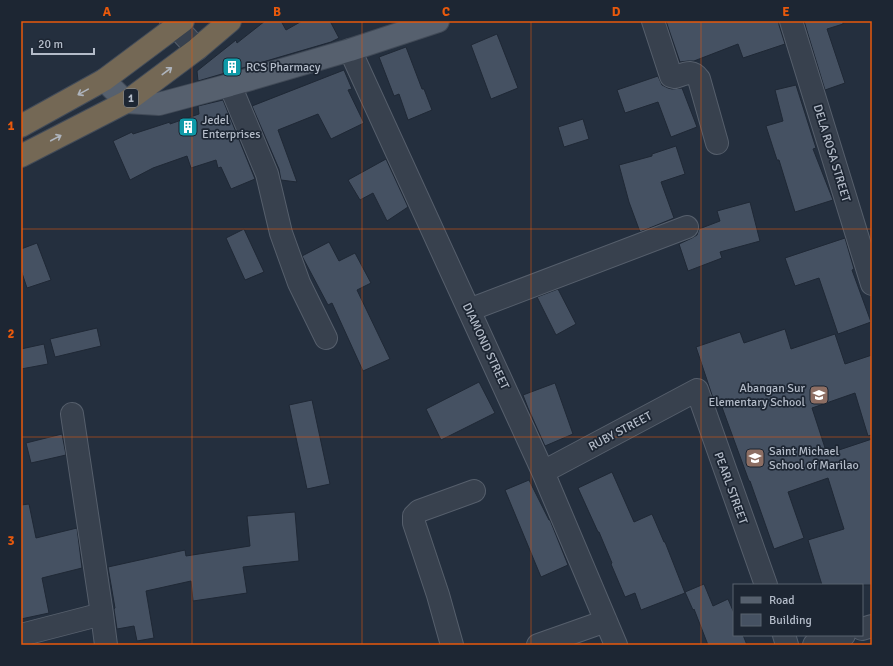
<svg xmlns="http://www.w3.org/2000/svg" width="893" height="666" font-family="Signika,sans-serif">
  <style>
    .building { fill: #455162; stroke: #1f2835 }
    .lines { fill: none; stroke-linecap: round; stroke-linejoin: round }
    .minor-casing { stroke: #565f6c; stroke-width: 24 }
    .major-casing { stroke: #414a57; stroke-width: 24 }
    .highway-casing { stroke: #434c59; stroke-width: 24 }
    .minor { stroke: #38414e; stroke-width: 22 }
    .major { stroke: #56606e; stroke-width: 22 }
    .highway { stroke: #746855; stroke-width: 22 }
    .oneway { stroke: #aeb4bd }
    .grid { fill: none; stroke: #e8590c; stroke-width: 1; stroke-opacity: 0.55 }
    .labels { text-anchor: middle; stroke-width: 3.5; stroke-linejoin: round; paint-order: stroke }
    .shield { fill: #1d2633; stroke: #878f9c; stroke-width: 1 }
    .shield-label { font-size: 11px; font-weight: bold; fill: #b4bcc9 }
    .poi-label { font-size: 12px; fill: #b4bcc9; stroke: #1d2633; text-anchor: start }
    .street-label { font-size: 12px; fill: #b4bcc9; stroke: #1d2633 }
    .neatline { fill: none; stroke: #e8590c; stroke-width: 1.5 }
    .grid-label { font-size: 13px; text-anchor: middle; font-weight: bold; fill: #e8590c }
  </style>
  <rect width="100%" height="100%" fill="#242f3e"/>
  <path class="building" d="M265,21H281L286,30L302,21H330L339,38L331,42L198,81L197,71L236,40L237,43Z
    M666,21H779V25L785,44L743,58L738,44L694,61H688L680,62Z
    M804,21H843V24L827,29L845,83L825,90Z
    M497,34L518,88L491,99L471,45Z
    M406,47L422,89H424L432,110L408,120L399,94L394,96L379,57Z
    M344,70L352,89L348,90L364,123L331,139L318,114L278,130L297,182L281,180L279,169L252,106Z
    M658,76L662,85L668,88L672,89L682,88L697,127L671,137L658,102L625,113L617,90Z
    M796,85L816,148L813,149L833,200L795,212L779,160H777L766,126L783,121L775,90Z
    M223,100L255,179L231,189L221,167L218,168L216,160L191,168L187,156L153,168L130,180L113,141L132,132L133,134L170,122V124L199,114L198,106Z
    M583,119L589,139L564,147L558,127Z
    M676,146L685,174L661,182L674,218L640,232L629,202L619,165L652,156V154Z
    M386,159L408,207L387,221L373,193L360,200L348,180Z
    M750,202L760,241L720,252L722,258L688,271L679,244L692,238L697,235L699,229L720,221L717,211Z
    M244,229L264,272L245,280L226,238Z
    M845,238L854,269L852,270L871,322L838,334L819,278L795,286L785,258Z
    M329,242L339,261L355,253L371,283L357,290L390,359L363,371L332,303L328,305L302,256Z
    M37,243L51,280L27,288L21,270V249Z
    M558,289L576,324L556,335L537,297Z
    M97,328L101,346L55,357L50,339Z
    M785,329L791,349L835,334L845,364L872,355V435L868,436L855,393L812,408L827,454L872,439V585H822L808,540L844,529L828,478L788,492L804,538L774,549L750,481H749L719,399L714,401L696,347L740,332L744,343Z
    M44,344L48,364L21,369V349Z
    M479,382L495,413L441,440L426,409Z
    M555,383L573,434L545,446L528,408L523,395Z
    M312,400L330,484L307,489L289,405Z
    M62,434L66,455L31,463L26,443Z
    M612,472L634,522L652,514L664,542H665L685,593L641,610L635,593L625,597L611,564L612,563L599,532H598L578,488Z
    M529,480L549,520H550L568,565L541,577L505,490Z
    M29,504L36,538L77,528L82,568L42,578L49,613L21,619V505Z
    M295,512L299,561L243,567L247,593L193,601L191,581L146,591L154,638L137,641L134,626L117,629L114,609L115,608L108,567L185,550L186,556L250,546L247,516Z
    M704,584L713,606L728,599L734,613V635H743L747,645H708L694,609L693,610L685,592Z"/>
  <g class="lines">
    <g class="minor-casing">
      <path id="minor" d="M171,21L197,49
        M653,21L671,76L675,77C685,74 692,69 699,79L717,143
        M791,21L872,284
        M350,50L543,472L616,645
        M230,85L267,174L281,233L299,283L326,338
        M469,310L687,227
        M72,414L102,614L106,645
        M543,472L697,390L766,585
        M862,629L872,626
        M21,635L102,614
        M784,635L787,645
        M452,645L438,595L414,523V516L419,511L474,491
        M538,645L606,621
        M814,645L844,635"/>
    </g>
    <g class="major-casing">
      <path id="major" d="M104,80L126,102L159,104L230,85L350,50L438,21"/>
    </g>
    <g class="highway-casing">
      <path id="highway" d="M21,126L104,80L183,21
        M21,156L126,102L197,49L230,21"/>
    </g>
    <use href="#minor" class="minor"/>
    <use href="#major" class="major"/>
    <use href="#highway" class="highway"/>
  </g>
  <defs><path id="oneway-shaft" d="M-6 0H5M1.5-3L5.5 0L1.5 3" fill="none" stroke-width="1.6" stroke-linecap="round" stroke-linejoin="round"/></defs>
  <g class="oneway">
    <use href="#oneway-shaft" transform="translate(167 71) rotate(-37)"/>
    <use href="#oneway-shaft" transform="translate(83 92) rotate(151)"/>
    <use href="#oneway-shaft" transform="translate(56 138) rotate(-28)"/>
  </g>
  <path class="grid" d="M192,21V645M362,21V645M531,21V645M701,21V645M21,229H872M21,437H872"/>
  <defs>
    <g id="building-square" transform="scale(1)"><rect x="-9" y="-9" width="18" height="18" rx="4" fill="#0f9aa8" stroke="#1d2633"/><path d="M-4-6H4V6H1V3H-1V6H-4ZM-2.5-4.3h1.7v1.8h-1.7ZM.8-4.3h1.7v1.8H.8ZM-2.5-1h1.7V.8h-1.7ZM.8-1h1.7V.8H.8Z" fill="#fff"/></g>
    <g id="school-square" transform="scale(1)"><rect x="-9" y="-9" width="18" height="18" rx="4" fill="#8d6e63" stroke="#1d2633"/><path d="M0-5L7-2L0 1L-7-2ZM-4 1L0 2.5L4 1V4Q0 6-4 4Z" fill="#fff"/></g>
  </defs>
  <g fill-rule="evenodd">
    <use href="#building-square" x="232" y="67"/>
    <use href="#building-square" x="188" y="127"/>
    <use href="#school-square" x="819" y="395"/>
    <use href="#school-square" x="755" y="458"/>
  </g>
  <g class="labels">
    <rect class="shield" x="124" y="89" width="14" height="18" rx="3"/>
    <g class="shield-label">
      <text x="131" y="102">1</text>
    </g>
    <g class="poi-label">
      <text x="246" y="71">RCS Pharmacy</text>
      <text x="202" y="124">Jedel<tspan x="202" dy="14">Enterprises</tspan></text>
      <text x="805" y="392" text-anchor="end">Abangan Sur<tspan x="805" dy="14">Elementary School</tspan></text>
      <text x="769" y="455">Saint Michael<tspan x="769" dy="14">School of Marilao</tspan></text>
    </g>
    <g class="street-label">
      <text transform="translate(832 153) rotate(73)" y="4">DELA ROSA STREET</text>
      <text transform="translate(486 346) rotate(65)" y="4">DIAMOND STREET</text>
      <text transform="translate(620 431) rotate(-28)" y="4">RUBY STREET</text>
      <text transform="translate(731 488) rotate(70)" y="4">PEARL STREET</text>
    </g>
  </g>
  <rect width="893" height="666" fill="none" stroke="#1d2633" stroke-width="44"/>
  <rect x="733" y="584" width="130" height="52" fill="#1d2633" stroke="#59626f"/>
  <rect x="741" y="597" width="20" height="6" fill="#56606e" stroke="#59626f"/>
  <text x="769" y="604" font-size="12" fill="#b4bcc9">Road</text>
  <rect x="741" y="614" width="20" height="12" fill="#455162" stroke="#59626f"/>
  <text x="769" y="624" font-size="12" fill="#b4bcc9">Building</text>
  <path d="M32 48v6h62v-6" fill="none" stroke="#b4bcc9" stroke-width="2"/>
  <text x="38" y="48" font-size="12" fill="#b4bcc9" stroke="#1d2633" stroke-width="3" paint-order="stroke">20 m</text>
  <rect x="22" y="22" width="849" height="622" class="neatline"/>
  <g class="grid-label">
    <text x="107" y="16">A</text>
    <text x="277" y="16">B</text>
    <text x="446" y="16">C</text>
    <text x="616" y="16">D</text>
    <text x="786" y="16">E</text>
    <text x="11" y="130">1</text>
    <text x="11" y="338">2</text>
    <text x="11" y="545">3</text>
  </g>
</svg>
